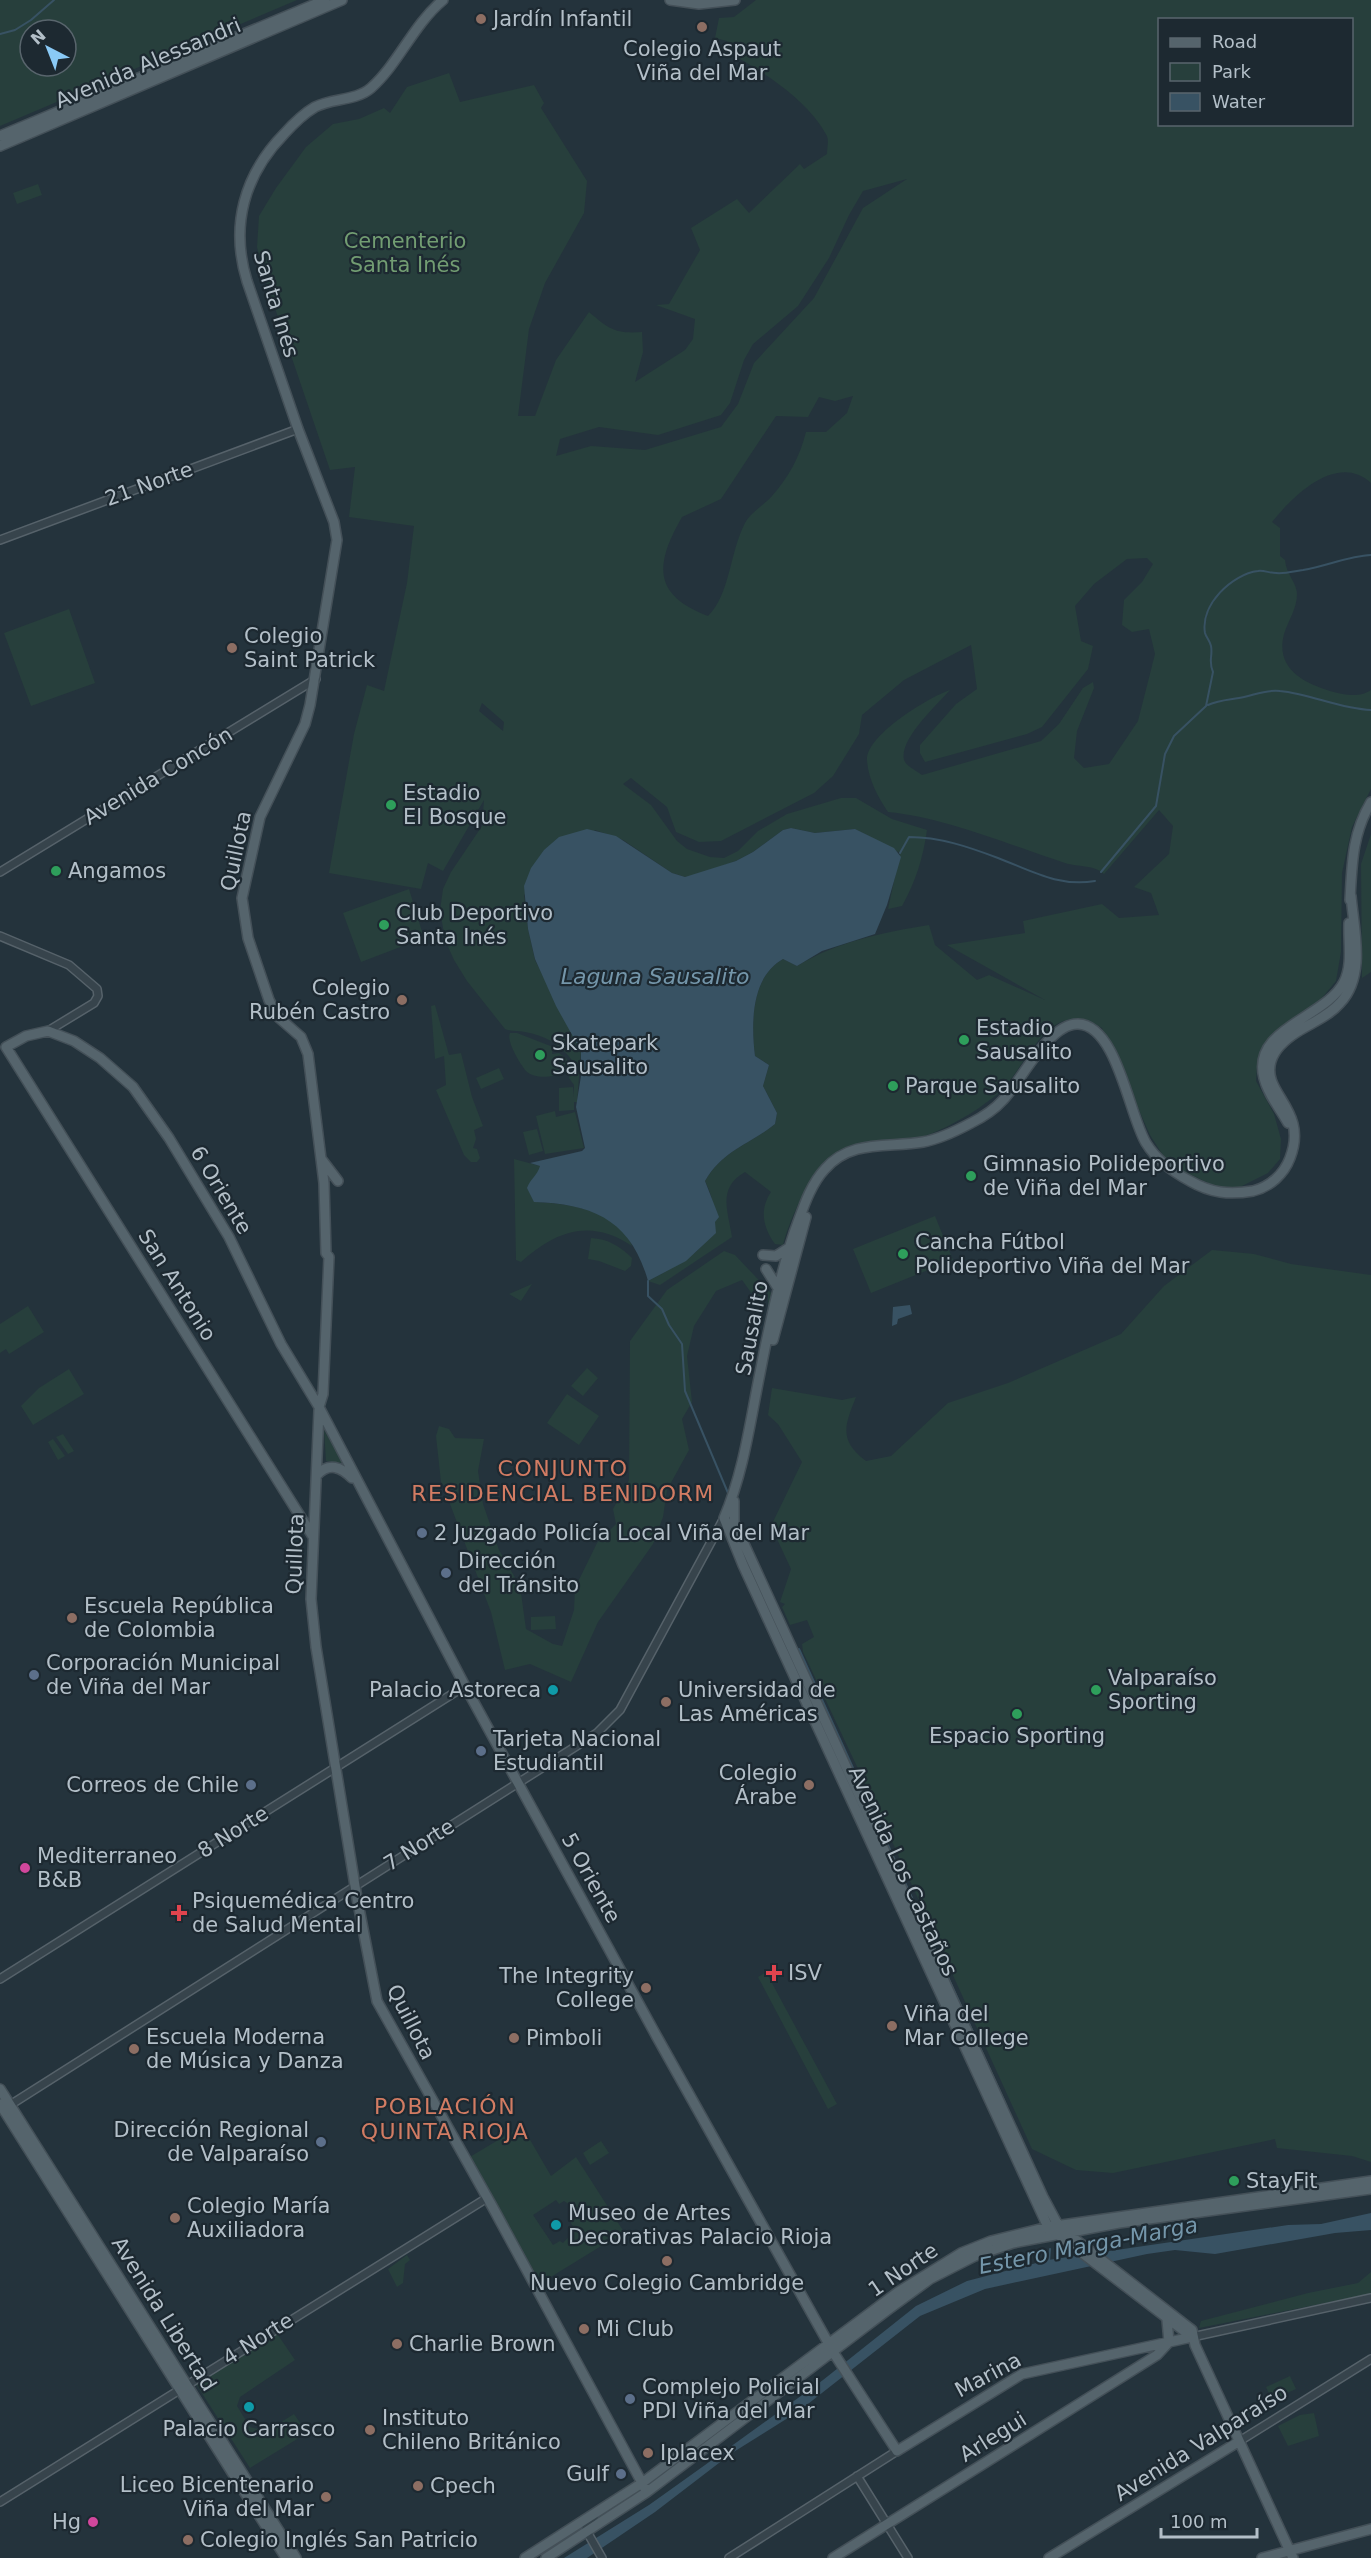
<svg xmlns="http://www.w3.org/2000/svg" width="1371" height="2558" font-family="'DejaVu Sans',sans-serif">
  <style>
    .green { fill: #273f3c; fill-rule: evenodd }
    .water { fill: #385263 }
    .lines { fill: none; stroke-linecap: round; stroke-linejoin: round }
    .stream { stroke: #385263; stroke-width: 2 }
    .minor-casing { stroke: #56626a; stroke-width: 10 }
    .major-casing { stroke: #445058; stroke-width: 12 }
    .minor { stroke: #37444c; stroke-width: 7 }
    .major { stroke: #55646c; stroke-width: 9 }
    .education-dot { fill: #8d6e63; stroke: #1d2931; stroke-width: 2 }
    .leisure-dot { fill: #2e9e5b; stroke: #1d2931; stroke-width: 2 }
    .service-dot { fill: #5c6f8a; stroke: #1d2931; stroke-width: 2 }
    .culture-dot { fill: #0f9aa8; stroke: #1d2931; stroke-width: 2 }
    .hotel-dot { fill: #d1479c; stroke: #1d2931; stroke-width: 2 }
    .health-dot { fill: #e0444e; stroke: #1d2931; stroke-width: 2 }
    .labels { text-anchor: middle; stroke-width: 4.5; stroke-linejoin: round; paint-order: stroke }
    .poi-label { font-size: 21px; fill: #b3bfc8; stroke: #1d2931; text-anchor: start }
    .street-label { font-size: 21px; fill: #b3bfc8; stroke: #1d2931 }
    .park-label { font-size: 21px; fill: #729d72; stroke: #1d2931 }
    .water-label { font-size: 22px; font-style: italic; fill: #7496aa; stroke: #1d2931 }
    .neighbourhood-label { font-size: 22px; letter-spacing: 1.5px; fill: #d27c63; stroke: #1d2931 }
  </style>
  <rect width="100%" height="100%" fill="#24333c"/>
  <path class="green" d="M0,0H297L0,126ZM30,30H66V66H30Z
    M756,0H1371V483C1337,452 1293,496 1272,522L1280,528V556L1285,560C1286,574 1297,583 1297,594C1297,609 1288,621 1284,634C1275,668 1303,683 1330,691C1343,695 1360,698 1371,690V789L1352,827L1342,873L1341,952L1336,981L1311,1011L1264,1047L1257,1066L1256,1081L1274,1114L1281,1139L1280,1159L1268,1173L1238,1188L1217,1187L1176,1168L1162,1154L1150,1135L1102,1028C1051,996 1031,1057 1004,1088C998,1094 990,1100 983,1105C969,1116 930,1137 913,1139C884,1143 860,1137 834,1155C811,1171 790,1218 783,1245L775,1244C763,1227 759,1210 771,1192L745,1172C717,1188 728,1211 732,1237L660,1285L648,1281C693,1257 733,1239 705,1181C723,1150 749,1145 775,1124L777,1113L763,1086L769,1065L755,1056C751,1023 751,977 783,959L797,966C839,941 881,933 929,925L935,945L977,980L989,975L1045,1000L947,945L1025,933L1023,921L1102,904L1119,918L1159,915L1151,893L1134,887L1169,854L1173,826L1159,810L1104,874C1095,865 1078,867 1065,863C1013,846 943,817 888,812C878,797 868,779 867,760C866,735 929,697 950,690C937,705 899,739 904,760C906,766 917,771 922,775L1041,741L1059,724L1083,688L1093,682L1094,688L1077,731L1074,758L1084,768L1109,764L1138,721L1155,654L1149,629L1132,632L1122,625L1124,600L1142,582L1153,564L1147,558L1127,559L1094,584L1075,606L1081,641L1093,646L1088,669L1042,727L1027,734L925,762L920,753V745L956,704L977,689L971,645L904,680L862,715L859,734L833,776L814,793L721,841L699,842L676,832L667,807L631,778L623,784L651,805L677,841L687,849L710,857L724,858L738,851L758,831L787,814L841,798H856L892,819L927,830C923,858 916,881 902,906L888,909L900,853L855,829L815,833L791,828L783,830L753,852L736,861L698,875L685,877L672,873L623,840L595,830L524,895L528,929L535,960L581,1051L577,1102H574V1110L559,1111V1088L573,1087L574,1097V1085L569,1078L571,1059C560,1044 544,1035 525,1032C518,1030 512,1032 505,1029L467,981L454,960L445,940L440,910L443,889L451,872L482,826L484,800L443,871L428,863L421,889L329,873L354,734L367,685L384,691L407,583L414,526L349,517L355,467L330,470L265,279L257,247L259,216L276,188L306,147L333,124L359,119L384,108L390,113L407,87L449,73L460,102L534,85L544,103L541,108L587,181L584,213L545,283L529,329L518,416H535L556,360L589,312C609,329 615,334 642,332L643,352L635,382L685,350L693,339L695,319L656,305L669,304L700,250L691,228L737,199L749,213L800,164L804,169L827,154C827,148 829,141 827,136C807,99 763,72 728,52L727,41L715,38L719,18L734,17ZM1160,20H1352V124H1160ZM907,179L863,208L814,298L754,363L738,404L721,427L645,450L591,446L556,456L560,439L599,427L658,435L721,415L730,403L744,360L753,344L798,306L829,258L849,215L863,191ZM853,396L847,413L826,432H806C800,456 789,477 772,496C764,505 751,512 745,523C730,551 730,595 708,616C652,595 655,564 682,517L721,499L776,416L808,417L819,397L835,401ZM482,703L504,722L503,731L479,711Z
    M38,184L42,195L17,204L13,193Z
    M69,609L95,683L31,706L4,633Z
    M1371,834V972L1362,978L1361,864Z
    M409,889L424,938L361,962L343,913Z
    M435,1005L449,1055L461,1053L472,1097L483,1126L474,1130L476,1139L473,1148L477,1149L480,1158L477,1162H471L464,1155L436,1090L446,1085L444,1056L435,1059L431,1006Z
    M510,1033H517L553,1047L552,1054L559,1053L567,1059L566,1072L556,1070L553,1076C545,1077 533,1078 526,1071C520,1064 506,1041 510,1033Z
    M499,1068L504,1079L481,1089L476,1078Z
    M555,1111L556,1117L575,1112L584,1148L545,1154L536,1116Z
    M537,1129L543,1151L529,1155L523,1132Z
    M514,1159L540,1166L534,1202C565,1203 622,1210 632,1246C590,1218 556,1231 521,1262L516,1260Z
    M935,1216L953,1260L871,1293L853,1249Z
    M591,1238C608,1239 620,1246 632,1258L631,1266L625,1271L599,1261L588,1259Z
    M1212,1250L1254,1254L1291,1264L1371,1275V2162L1352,2156L1277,2148L1275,2139L1113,2173L1076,2170L1032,2149L885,1826L803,1652L802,1644L814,1637L807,1620L790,1625L782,1607L785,1604L780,1602L791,1569L771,1526L802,1462L778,1424L768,1415L772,1388L842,1400L856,1397C845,1425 838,1440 866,1461L891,1456L948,1403L1008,1383L1121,1334L1164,1286Z
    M724,1251L735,1255L771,1293L768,1313V1293L760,1305L742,1280L716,1291L694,1326L687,1356L692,1402L682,1419L689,1450L667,1490L663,1517L653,1544L598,1622L571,1682L530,1664L505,1670L491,1612L450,1504V1494L441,1482L436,1436L439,1426L449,1429L455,1438L484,1439L478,1471L483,1504L499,1550L520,1586L526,1629L553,1644L562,1646L574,1610L575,1588L597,1543L616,1524L613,1509L629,1480L630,1341L667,1290Z
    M532,1284L521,1301L509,1294Z
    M28,1306L44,1332L9,1354L6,1349L0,1353V1324Z
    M587,1368L598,1378L583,1396L571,1386Z
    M69,1369L84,1394L33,1425L21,1406L39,1388Z
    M567,1394L599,1416L579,1445L547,1423Z
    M324,1430L342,1461L341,1463L326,1461Z
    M63,1434L74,1451L68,1454L56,1437Z
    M53,1439L65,1456L58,1460L48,1442Z
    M555,1616L556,1629L531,1630V1617Z
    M766,1972L837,2104L828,2109L758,1977Z
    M522,2126L551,2176L576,2157L624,2232L541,2283L468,2158ZM556,2200L559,2204L564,2201L575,2208V2216L569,2220L575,2230L563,2243L560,2241L553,2245L533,2215Z
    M601,2141L609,2153L590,2165L583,2153Z
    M407,2255L410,2260L405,2264L403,2283L397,2287L388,2269Z
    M1371,2272V2294L1199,2328L1201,2321L1308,2293L1358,2283Z
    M274,2334L278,2335L295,2360L240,2397L237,2406L250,2427L267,2431L294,2414L307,2433L250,2468L196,2384Z
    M1290,2376L1296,2389L1272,2400L1266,2387Z
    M1314,2413L1319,2436L1288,2446L1278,2426L1300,2415Z"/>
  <path class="water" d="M791,828L815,833L855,829L894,848L901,857L887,905L875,934L822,951L797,966L783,959C751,977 751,1023 755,1056L769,1065L763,1086L777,1113L775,1124C749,1145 723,1150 705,1181L719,1217L715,1222L716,1233L686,1261L648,1281C631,1220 593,1204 534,1202L527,1188C530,1179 537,1176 540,1166L530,1163L582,1151L585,1148L576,1107L581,1076V1051L556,1006L535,959L528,929L524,886L531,868L544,850L559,837L587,829L616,836L672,873L685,877L736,861L753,852L783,830Z
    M910,1305L912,1314L898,1319L897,1324L892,1326L893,1307Z
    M1371,2213V2230L1335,2233L1215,2254L1175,2250L1147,2254L985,2289L920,2316L799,2411L732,2453L655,2512L587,2558H564L649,2505L719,2455L823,2380L916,2306L967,2281L1048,2260L1288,2225L1321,2224Z"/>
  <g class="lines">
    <path class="stream" d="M0,34L15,30L31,20L54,0
      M1208,705C1219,700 1227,700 1239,698C1253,696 1265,689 1280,691C1311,694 1340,709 1371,710
      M900,853L909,837C940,837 969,847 998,858C1032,871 1058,887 1095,881
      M1101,872L1156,806L1165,754L1174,736L1206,706L1213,672C1208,661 1213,656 1211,646C1210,641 1206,637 1205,633C1200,605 1232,574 1258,571C1263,570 1270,573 1276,573C1285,574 1295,571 1303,570C1327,566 1348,556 1371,555
      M648,1281V1296L662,1309L669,1325L682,1344L685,1391L728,1493
      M799,1649L1007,2107
      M1049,2262L1050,2249"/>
    <g class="minor-casing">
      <path id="minor" d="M0,540L298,429
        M0,872L316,679
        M0,936L69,965L97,989L98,996L94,1003L48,1031
        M0,1979L465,1686
        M7,2107L597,1733L620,1710L724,1518H726
        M1192,2337L1371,2298
        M1238,2442L1371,2359
        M857,2476L908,2558
        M0,2502L487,2198
        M594,2517L586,2526V2530L602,2558
        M729,2558L897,2451"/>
    </g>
    <g class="major-casing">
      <path id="major" d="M670,0L699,4L735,0
        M0,136L325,0
        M0,146L342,0
        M1350,900C1352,864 1352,834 1371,802
        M1288,1123C1280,1108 1268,1095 1264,1078C1251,1028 1326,1018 1344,982C1353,964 1348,942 1349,923
        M322,1160L338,1181
        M763,1255L776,1256L790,1247
        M766,1269L778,1288
        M773,1340L806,1217
        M319,1407L323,1394L329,1257L326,1253L324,1183L308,1054L301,1037L277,1016L269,1000L248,938L242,898L260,817L305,724L310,705L337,540L334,522L298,429L247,281C230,226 244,175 284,134C293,124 303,114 315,107C332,98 356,101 371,88C399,63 413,25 443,0
        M319,1410L311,1599L316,1647L357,1898L377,2001L492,2206L647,2492
        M317,1475C329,1462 341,1467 352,1478
        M734,1501V1522L1043,2197L1058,2225L1067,2233L1192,2330L1195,2345L1293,2558
        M312,1535L6,1047L26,1036L48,1031L74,1041L100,1058L133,1087L169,1138L229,1237L281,1344L319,1407L465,1686L657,2037L835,2355L897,2451L1022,2374L1192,2337
        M0,2089L296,2558
        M0,2104L286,2558
        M1192,2337L1048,2227L743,1565L724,1518C744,1471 750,1422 760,1373C769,1326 779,1279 794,1233C802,1212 809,1186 825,1169C851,1139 888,1148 923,1142C940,1139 956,1131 971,1123C983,1117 994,1110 1003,1100C1022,1080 1049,1023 1078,1024C1117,1025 1129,1115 1146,1143C1157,1161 1173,1172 1190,1181C1211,1193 1229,1195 1253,1191C1270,1187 1284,1174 1290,1158C1309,1109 1261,1094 1271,1061C1275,1048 1286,1039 1297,1032C1311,1023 1329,1016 1340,1003C1366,976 1354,930 1351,896
        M525,2558L642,2483L898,2292L961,2253L991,2241L1048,2227L1371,2181
        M546,2558L647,2492L889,2309L930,2279L975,2256L1013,2243L1119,2223L1371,2189
        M833,2558L1157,2355L1169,2342L1167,2320
        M1049,2558L1238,2442
        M1262,2558L1371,2529"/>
    </g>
    <use href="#minor" class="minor"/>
    <use href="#major" class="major"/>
  </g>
  <g class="education-dot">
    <circle cx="481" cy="19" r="6"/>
    <circle cx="702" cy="27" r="6"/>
    <circle cx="232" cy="648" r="6"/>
    <circle cx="402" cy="1000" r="6"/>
    <circle cx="72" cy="1618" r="6"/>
    <circle cx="666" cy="1702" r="6"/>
    <circle cx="809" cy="1785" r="6"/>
    <circle cx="646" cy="1988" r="6"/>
    <circle cx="892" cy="2026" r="6"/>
    <circle cx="514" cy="2038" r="6"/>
    <circle cx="134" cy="2049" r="6"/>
    <circle cx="175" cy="2218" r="6"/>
    <circle cx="667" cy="2261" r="6"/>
    <circle cx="584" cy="2329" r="6"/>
    <circle cx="397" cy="2344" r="6"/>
    <circle cx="370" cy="2430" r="6"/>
    <circle cx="648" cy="2453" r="6"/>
    <circle cx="418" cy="2486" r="6"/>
    <circle cx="326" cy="2497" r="6"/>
    <circle cx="188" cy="2540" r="6"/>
  </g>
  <g class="leisure-dot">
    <circle cx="391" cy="805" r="6"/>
    <circle cx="56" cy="871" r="6"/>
    <circle cx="384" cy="925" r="6"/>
    <circle cx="964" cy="1040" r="6"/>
    <circle cx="540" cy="1055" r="6"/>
    <circle cx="893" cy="1086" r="6"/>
    <circle cx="971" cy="1176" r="6"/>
    <circle cx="903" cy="1254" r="6"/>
    <circle cx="1096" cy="1690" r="6"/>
    <circle cx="1017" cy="1714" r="6"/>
    <circle cx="1234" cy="2181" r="6"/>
  </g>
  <g class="service-dot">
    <circle cx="422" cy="1533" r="6"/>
    <circle cx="446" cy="1573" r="6"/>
    <circle cx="34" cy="1675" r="6"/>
    <circle cx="481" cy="1751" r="6"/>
    <circle cx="251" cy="1785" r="6"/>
    <circle cx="321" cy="2142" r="6"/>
    <circle cx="630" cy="2399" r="6"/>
    <circle cx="621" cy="2474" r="6"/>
  </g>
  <g class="culture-dot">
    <circle cx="553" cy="1690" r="6"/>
    <circle cx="556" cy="2225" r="6"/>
    <circle cx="249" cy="2407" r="6"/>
  </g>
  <g class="hotel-dot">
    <circle cx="25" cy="1868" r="6"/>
    <circle cx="93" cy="2522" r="6"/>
  </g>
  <g class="health-dot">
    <path d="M176 1904h6v6h6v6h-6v6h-6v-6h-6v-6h6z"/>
    <path d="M771 1964h6v6h6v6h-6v6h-6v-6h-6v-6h6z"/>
  </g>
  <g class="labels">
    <g class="poi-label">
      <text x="493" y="26">Jardín Infantil</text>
      <text x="702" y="56" text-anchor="middle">Colegio Aspaut<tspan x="702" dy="24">Viña del Mar</tspan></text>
      <text x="244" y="643">Colegio<tspan x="244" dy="24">Saint Patrick</tspan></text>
      <text x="403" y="800">Estadio<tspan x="403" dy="24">El Bosque</tspan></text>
      <text x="68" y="878">Angamos</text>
      <text x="396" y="920">Club Deportivo<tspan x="396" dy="24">Santa Inés</tspan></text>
      <text x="390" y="995" text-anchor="end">Colegio<tspan x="390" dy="24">Rubén Castro</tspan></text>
      <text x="976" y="1035">Estadio<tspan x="976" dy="24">Sausalito</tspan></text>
      <text x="552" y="1050">Skatepark<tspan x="552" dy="24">Sausalito</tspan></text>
      <text x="905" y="1093">Parque Sausalito</text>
      <text x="983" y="1171">Gimnasio Polideportivo<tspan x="983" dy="24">de Viña del Mar</tspan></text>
      <text x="915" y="1249">Cancha Fútbol<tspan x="915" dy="24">Polideportivo Viña del Mar</tspan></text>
      <text x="434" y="1540">2 Juzgado Policía Local Viña del Mar</text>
      <text x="458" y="1568">Dirección<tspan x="458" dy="24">del Tránsito</tspan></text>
      <text x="84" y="1613">Escuela República<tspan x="84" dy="24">de Colombia</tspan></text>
      <text x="46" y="1670">Corporación Municipal<tspan x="46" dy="24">de Viña del Mar</tspan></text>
      <text x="1108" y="1685">Valparaíso<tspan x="1108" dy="24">Sporting</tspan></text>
      <text x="541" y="1697" text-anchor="end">Palacio Astoreca</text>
      <text x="678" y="1697">Universidad de<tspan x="678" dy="24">Las Américas</tspan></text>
      <text x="1017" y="1743" text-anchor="middle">Espacio Sporting</text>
      <text x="493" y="1746">Tarjeta Nacional<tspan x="493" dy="24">Estudiantil</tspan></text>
      <text x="797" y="1780" text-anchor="end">Colegio<tspan x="797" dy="24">Árabe</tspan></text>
      <text x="239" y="1792" text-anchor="end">Correos de Chile</text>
      <text x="37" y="1863">Mediterraneo<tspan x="37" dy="24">B&amp;B</tspan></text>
      <text x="192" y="1908">Psiquemédica Centro<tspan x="192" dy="24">de Salud Mental</tspan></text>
      <text x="788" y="1980">ISV</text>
      <text x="634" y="1983" text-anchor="end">The Integrity<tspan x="634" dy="24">College</tspan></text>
      <text x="904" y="2021">Viña del<tspan x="904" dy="24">Mar College</tspan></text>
      <text x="146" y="2044">Escuela Moderna<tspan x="146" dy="24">de Música y Danza</tspan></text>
      <text x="526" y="2045">Pimboli</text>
      <text x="309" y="2137" text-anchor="end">Dirección Regional<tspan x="309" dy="24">de Valparaíso</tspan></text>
      <text x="1246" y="2188">StayFit</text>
      <text x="187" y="2213">Colegio María<tspan x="187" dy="24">Auxiliadora</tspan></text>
      <text x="568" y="2220">Museo de Artes<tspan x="568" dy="24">Decorativas Palacio Rioja</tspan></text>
      <text x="667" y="2290" text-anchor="middle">Nuevo Colegio Cambridge</text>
      <text x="596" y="2336">Mi Club</text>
      <text x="409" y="2351">Charlie Brown</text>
      <text x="642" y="2394">Complejo Policial<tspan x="642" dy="24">PDI Viña del Mar</tspan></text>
      <text x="382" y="2425">Instituto<tspan x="382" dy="24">Chileno Británico</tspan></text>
      <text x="249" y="2436" text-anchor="middle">Palacio Carrasco</text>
      <text x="660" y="2460">Iplacex</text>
      <text x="609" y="2481" text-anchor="end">Gulf</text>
      <text x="314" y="2492" text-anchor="end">Liceo Bicentenario<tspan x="314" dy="24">Viña del Mar</tspan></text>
      <text x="430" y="2493">Cpech</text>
      <text x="81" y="2529" text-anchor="end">Hg</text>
      <text x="200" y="2547">Colegio Inglés San Patricio</text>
    </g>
    <g class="street-label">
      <text transform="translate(148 63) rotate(-23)" y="7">Avenida Alessandri</text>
      <text transform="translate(276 304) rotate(73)" y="7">Santa Inés</text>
      <text transform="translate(149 484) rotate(-20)" y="7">21 Norte</text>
      <text transform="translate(158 776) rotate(-31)" y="7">Avenida Concón</text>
      <text transform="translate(236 851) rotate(-78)" y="7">Quillota</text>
      <text transform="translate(221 1190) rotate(59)" y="7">6 Oriente</text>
      <text transform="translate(177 1285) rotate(58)" y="7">San Antonio</text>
      <text transform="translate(752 1328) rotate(-79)" y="7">Sausalito</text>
      <text transform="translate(295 1554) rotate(-88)" y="7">Quillota</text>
      <text transform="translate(233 1832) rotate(-32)" y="7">8 Norte</text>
      <text transform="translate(419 1845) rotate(-32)" y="7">7 Norte</text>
      <text transform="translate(903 1871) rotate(65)" y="7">Avenida Los Castaños</text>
      <text transform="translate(591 1878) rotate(61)" y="7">5 Oriente</text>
      <text transform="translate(411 2022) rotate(63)" y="7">Quillota</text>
      <text transform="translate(903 2270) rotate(-34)" y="7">1 Norte</text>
      <text transform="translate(164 2314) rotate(58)" y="7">Avenida Libertad</text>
      <text transform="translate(258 2339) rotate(-32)" y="7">4 Norte</text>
      <text transform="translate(988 2375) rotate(-28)" y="7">Marina</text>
      <text transform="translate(993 2437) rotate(-32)" y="7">Arlegui</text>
      <text transform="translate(1201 2443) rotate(-32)" y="7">Avenida Valparaíso</text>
    </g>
    <g class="park-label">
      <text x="405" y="248">Cementerio<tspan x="405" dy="24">Santa Inés</tspan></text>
    </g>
    <g class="water-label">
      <text x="655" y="984">Laguna Sausalito</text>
      <text transform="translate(1088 2245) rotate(-11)" y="8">Estero Marga-Marga</text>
    </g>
    <g class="neighbourhood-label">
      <text x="563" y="1476">CONJUNTO<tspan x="563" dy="25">RESIDENCIAL BENIDORM</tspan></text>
      <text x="445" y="2114">POBLACIÓN<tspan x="445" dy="25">QUINTA RIOJA</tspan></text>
    </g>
  </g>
  <rect x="1158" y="18" width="195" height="108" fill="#1d2931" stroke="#59656d" stroke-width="1.5"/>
  <rect x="1170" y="38" width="30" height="9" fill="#55646c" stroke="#59656d" stroke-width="1.5"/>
  <text x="1212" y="48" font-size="18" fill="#b3bfc8">Road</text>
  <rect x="1170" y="63" width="30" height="18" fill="#273f3c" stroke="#59656d" stroke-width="1.5"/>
  <text x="1212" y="78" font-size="18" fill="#b3bfc8">Park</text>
  <rect x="1170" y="93" width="30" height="18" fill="#385263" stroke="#59656d" stroke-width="1.5"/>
  <text x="1212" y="108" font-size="18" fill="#b3bfc8">Water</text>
  <g transform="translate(48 48) rotate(318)"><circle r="28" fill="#1d2931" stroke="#59656d" stroke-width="1.5"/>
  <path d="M0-4.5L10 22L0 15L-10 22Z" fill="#8acaf6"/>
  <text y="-9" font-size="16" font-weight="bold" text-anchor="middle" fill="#b3bfc8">N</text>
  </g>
  <path d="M1161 2528v9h96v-9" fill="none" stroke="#b3bfc8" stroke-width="3"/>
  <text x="1170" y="2528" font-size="18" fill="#b3bfc8" stroke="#1d2931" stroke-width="4.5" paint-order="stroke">100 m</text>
</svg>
